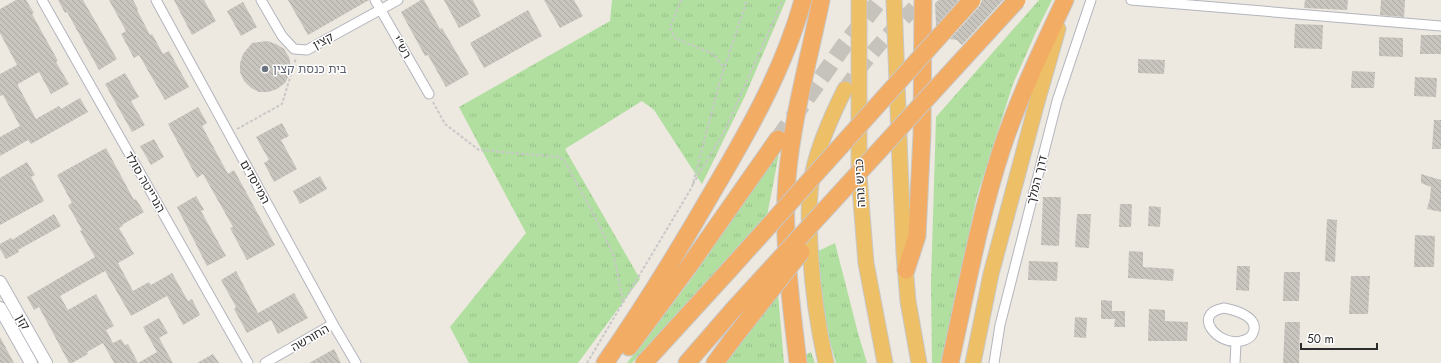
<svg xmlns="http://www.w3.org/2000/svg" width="1441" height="363" viewBox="0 0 1441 363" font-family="Jost,'Noto Sans Hebrew',sans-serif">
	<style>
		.grass { fill: url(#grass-tufts) }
		.building { fill: url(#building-back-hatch) }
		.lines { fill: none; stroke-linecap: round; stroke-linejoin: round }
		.trunk-tunnel { stroke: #c6c2bc; stroke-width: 15; stroke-dasharray: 15 8; stroke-linecap: butt }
		.motorway-tunnel { stroke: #c6c2bc; stroke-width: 17; stroke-dasharray: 17 8; stroke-linecap: butt }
		.minor-casing { stroke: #b3b5be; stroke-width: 11 }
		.tertiary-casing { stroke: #b3b5be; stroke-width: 14 }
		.trunk-casing { stroke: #c8c8c8; stroke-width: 17 }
		.motorway-casing { stroke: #c8c8c8; stroke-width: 19 }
		.path { stroke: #c8c8c8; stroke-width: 2; stroke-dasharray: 3 2; stroke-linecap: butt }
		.minor { stroke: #fff; stroke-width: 9 }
		.tertiary { stroke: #fff; stroke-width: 12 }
		.trunk { stroke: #edbf67; stroke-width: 15 }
		.motorway { stroke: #f3ac64; stroke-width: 17 }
		.motorway-bridge-casing { stroke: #c8c8c8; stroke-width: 19; stroke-linecap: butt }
		.motorway-bridge { stroke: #f3ac64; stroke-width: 17 }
		.worship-dot { fill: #6b7280; stroke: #fff; stroke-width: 1.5 }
		.labels { text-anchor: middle; stroke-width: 3; stroke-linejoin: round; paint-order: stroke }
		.street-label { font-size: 12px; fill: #2c2c2c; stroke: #fff }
		.worship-label { font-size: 12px; fill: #5b616d; stroke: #fff; text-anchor: start }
	</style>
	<defs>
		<pattern id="grass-tufts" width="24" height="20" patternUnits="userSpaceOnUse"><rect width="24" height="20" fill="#b1dfa0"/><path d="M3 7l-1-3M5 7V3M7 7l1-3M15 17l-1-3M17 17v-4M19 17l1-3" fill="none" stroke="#98c08a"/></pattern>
		<pattern id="building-back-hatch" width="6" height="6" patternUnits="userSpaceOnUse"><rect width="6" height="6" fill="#c8c5bf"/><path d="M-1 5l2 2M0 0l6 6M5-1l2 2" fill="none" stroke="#aca9a4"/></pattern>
	</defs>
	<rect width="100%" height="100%" fill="#ede8e0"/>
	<!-- grass -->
	<path class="grass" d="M612,0H786L745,96L702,184L654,110L642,101L565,149L640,279L578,363H469L450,327L526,233L459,107L610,21Z
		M1039,0H1052L1036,32L1013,84L977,196L942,363H932L931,283L936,117Z
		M781,143L767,216L697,295L632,363H627L690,281L753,189Z
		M835,243L858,333L867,363H836L824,320L816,252Z
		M778,293L784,363H723Z
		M811,352L815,363H801L800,358Z"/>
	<!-- building -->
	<path class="building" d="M16,0H26L34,13L32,14L58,61L56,62L69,84L51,94L39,72L18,84V86L36,119L59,106L61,109L80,98L88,112L31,144L28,140L0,156V137L20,126L3,95L0,96V74L17,65L0,33V9Z
		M58,0H83L117,59L99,70L67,12L65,13Z
		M109,0H133L138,9L137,10L150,35L152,34L163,54L169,51L189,87L165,100L139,55L134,58L121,34L126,31Z
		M174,0H204L216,21L192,35Z
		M288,0H369L308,35Z
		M421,0H424L440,29L442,28L469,74L446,87L428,55L425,56L401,12Z
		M444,0H473L481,16L459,28Z
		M544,0H574L583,16L560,28Z
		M939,0H959L936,26L935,3Z
		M982,0H1003L962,45L957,40L950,39L979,7Z
		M1305,0H1348L1347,10L1304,8Z
		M1381,0H1405L1404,17L1380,15Z
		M243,2L257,27L241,36L227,11Z
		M528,10L542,36L484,68L470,43Z
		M1295,24L1323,25L1322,49L1294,48Z
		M1421,35H1441V54H1420Z
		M1379,37L1403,38V57L1379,56Z
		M267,41L276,44L284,49L289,57L291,66L289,75L285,83L277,89L268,92H259L251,88L244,81L240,72V63L243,54L252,43Z
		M1138,59L1165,60L1164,74L1138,73Z
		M1352,71L1375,72L1374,88H1351Z
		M125,73L139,97L131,101L145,125L132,132L105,84Z
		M1415,77L1437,78L1436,97L1414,96Z
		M198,107L207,123L202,126L228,174L234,170L275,245L247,260L230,228L233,227L203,174L197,178L168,124Z
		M1434,120H1441V149H1432Z
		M282,123L289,136L281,140L297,169L274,182L264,163L269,160L256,137Z
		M154,139L164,157L151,165L140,146Z
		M106,148L134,200L136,199L144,212L122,225L123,226L119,228L134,254L118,263L133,291L149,282L151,285L172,273L188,301L192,299L200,315L183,325L167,296L131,316L105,271L60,296L68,310L96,294L114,326L106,330L113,343L121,339L125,345L128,344L138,363H114L103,343L87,352L88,354L72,363H69L39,307L34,310L27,297L95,257L80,231L82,230L68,205L72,203L57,175Z
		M27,162L35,175L31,177L44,201L0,225V178Z
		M1421,174L1441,180V212L1427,209L1430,198L1431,187L1421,183Z
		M320,176L327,189L300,204L293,191Z
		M196,196L204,210L201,211L226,256L207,266L177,207Z
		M1043,197H1061L1059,246L1041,245Z
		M1120,204H1132L1131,227H1119Z
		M1149,206L1161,207L1160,227L1148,226Z
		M54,214L61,226L18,250L19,252L6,259L0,249V244L11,238L12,240Z
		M1077,214H1091L1089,248L1075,247Z
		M1327,219L1337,220L1335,262L1325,261Z
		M1415,235L1435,236L1434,267H1414Z
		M1129,251L1143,252V267L1174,269L1173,281L1128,278Z
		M1029,261L1058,262L1057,281L1028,280Z
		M1237,266H1250L1249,291L1236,290Z
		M236,271L258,313L294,293L308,318L278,334L271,320L247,333L234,309L236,307L221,280Z
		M1284,272H1300L1299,301H1283Z
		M1351,276H1370L1368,314H1349Z
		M1101,300L1112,301V311H1125V327H1114L1115,319H1101Z
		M1149,309L1165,310V321L1188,322L1187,341H1148Z
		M1075,317L1087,318L1086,338L1074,337Z
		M159,318L168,333L159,338L173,363H138L157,352L143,327Z
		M1285,322H1300L1299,363H1283Z
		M0,337L14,363H0Z
		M334,349L341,363H309Z
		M213,354L219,363H197Z"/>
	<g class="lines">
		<!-- trunk-tunnel -->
		<path class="trunk-tunnel" d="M845,89C867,56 894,28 922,0"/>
		<!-- motorway-tunnel -->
		<path class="motorway-tunnel" d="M778,139L843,47L880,0"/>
		<defs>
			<path id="minor" d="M42,0L248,363
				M156,0L333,324L356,363
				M261,0L282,36L294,49L307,50L398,0
				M375,0L429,94
				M1131,0L1441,26
				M1224,308C1235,310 1260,317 1253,333C1251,338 1246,340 1241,341C1219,347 1190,314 1224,308Z
				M265,363L333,324
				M994,363L1000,325L1057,101L1091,0
				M1235,363L1236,343"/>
			<path id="tertiary" d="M0,282L46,363
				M0,308L31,363"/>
			<path id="trunk" d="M859,0V176L866,263L885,363
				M894,0L900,164L904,253L908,301L919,363
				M826,363C817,323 812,286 810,245C809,221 808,196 813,172C819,143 832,115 845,89
				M973,363L991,274L1037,102L1058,29"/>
			<path id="motorway" d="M906,270L917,236L922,134L923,0
				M629,347L689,266L778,139
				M605,363C644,307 679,250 713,191C749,130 784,69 803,0
				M644,363L730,269
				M687,363L733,310
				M715,363L732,340
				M798,363C791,302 782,240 787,179C792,119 809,59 821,0
				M950,363C966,291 979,218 1002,148C1019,97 1042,49 1065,0"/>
		</defs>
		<!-- minor casing -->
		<use href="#minor" class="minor-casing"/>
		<!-- tertiary casing -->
		<use href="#tertiary" class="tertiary-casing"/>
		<!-- trunk casing -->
		<use href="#trunk" class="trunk-casing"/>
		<!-- motorway casing -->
		<use href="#motorway" class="motorway-casing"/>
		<!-- path -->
		<path class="path" d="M681,0L670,28L675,38L713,54L724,68
			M433,102L445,124L479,150L560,157L565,162L594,215L614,256L623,301
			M237,129L282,104L296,58
			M693,184L724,132L783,0
			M587,363L692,187L720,81L747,0"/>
		<!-- minor -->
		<use href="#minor" class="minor"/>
		<!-- tertiary -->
		<use href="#tertiary" class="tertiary"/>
		<!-- trunk -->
		<use href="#trunk" class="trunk"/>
		<!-- motorway -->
		<use href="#motorway" class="motorway"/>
		<defs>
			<path id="motorway-bridge" d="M730,269L972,0
				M733,310L1017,0
				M732,340L801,252"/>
		</defs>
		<!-- motorway-bridge casing -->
		<use href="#motorway-bridge" class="motorway-bridge-casing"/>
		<!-- motorway-bridge -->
		<use href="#motorway-bridge" class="motorway-bridge"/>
	</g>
	<!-- markers -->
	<circle class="worship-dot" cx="265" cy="69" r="4"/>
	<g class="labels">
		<!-- street labels -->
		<g class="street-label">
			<text transform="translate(323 41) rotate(-28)" y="4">קצין</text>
			<text transform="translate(402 47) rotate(60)" y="4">רש"י</text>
			<text transform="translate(1037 180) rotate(-76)" y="4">דרך המלך</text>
			<text transform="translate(145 182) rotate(60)" y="4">הנרייטה סולד</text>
			<text transform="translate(255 182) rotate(61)" y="4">המייסדים</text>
			<text transform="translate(860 183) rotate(-93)" y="4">כביש גהה</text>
			<text transform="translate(23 322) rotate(61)" y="4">קזן</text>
			<text transform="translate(310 338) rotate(-30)" y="4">החורשה</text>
		</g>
		<!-- worship labels -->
		<g class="worship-label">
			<text x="273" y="73">בית כנסת קצין</text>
		</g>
	</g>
	<!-- scale -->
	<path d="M1301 343v6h76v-6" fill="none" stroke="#2c2c2c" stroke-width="2"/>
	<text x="1307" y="343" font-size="12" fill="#2c2c2c" stroke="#ffffff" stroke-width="3" paint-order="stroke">50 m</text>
</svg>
